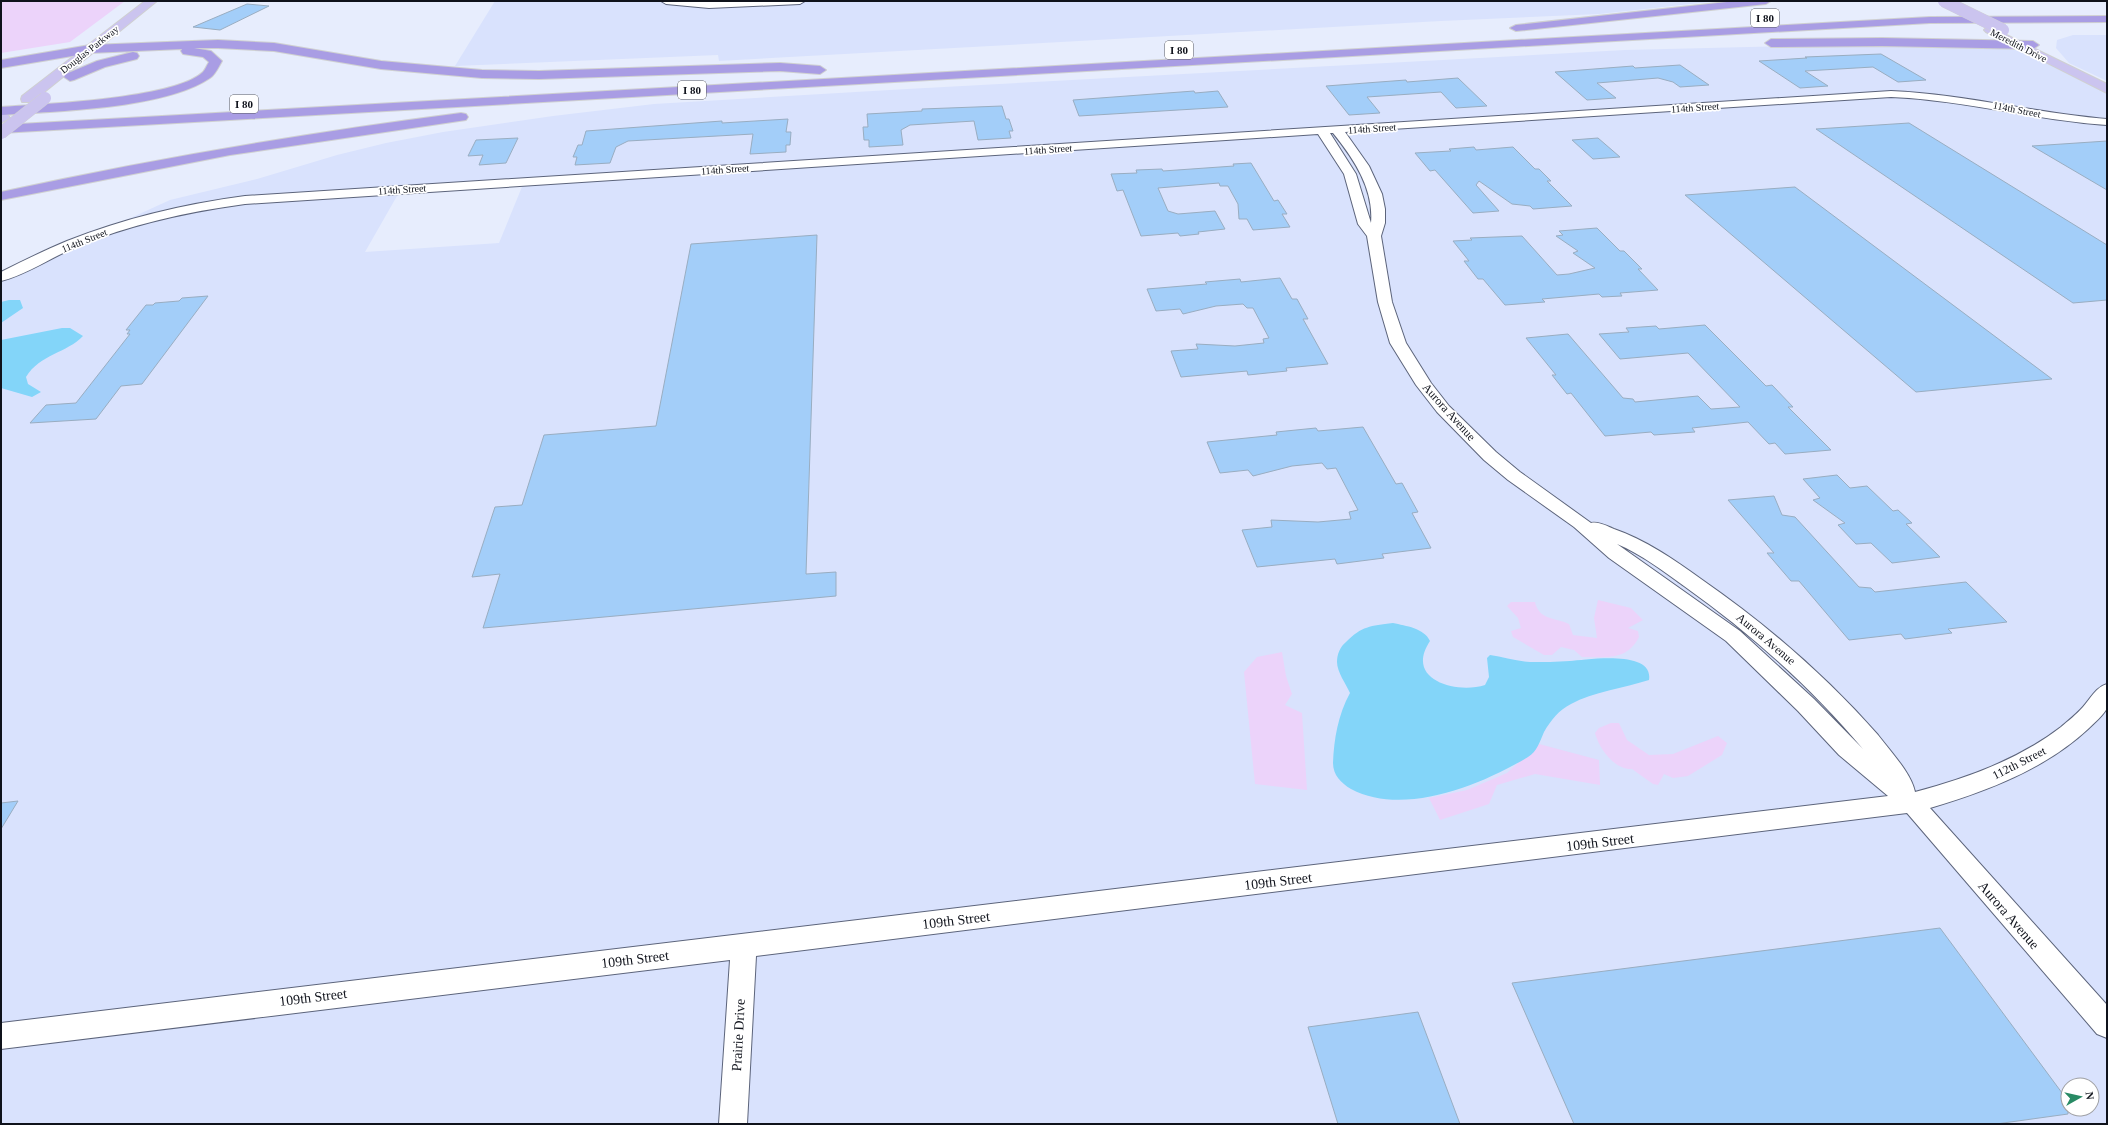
<svg xmlns="http://www.w3.org/2000/svg" width="2108" height="1125" viewBox="0 0 2108 1125" font-family="'Times New Roman',serif">
	<style>
		.built { fill: #d9e2fd; fill-rule: evenodd }
		.green { fill: #ecd3fa }
		.water { fill: #83d5f9 }
		.building { fill: #a3cef9; stroke: #99adc1 }
		.lines { fill: none; stroke-linecap: round; stroke-linejoin: round }
		.minor-casing { stroke: #5c647b; stroke-width: 2 }
		.major-casing { stroke: #cfd0d1; stroke-width: 2 }
		.highway-casing { stroke: #cfd0d1; stroke-width: 2 }
		.minor { fill: #fff; fill-rule: evenodd }
		.major { fill: #cbc4ef; fill-rule: evenodd }
		.highway { fill: #a99de4; fill-rule: evenodd }
		.major-bridge-casing { stroke: #cfd0d1; stroke-width: 13; stroke-linecap: butt }
		.major-bridge { stroke: #cbc4ef; stroke-width: 12 }
		.labels { text-anchor: middle; stroke-width: 3.5; stroke-linejoin: round; paint-order: stroke }
		.far-street-label { font-size: 10px; fill: #0f121b; stroke: #fff }
		.shield { fill: #fff; stroke: #57595f; stroke-width: 1 }
		.shield-label { font-size: 11px; font-weight: bold; fill: #0f121b }
		.street-label { font-size: 12px; fill: #0f121b; stroke: #fff }
		.near-street-label { font-size: 14px; fill: #0f121b; stroke: #fff }
	</style>
	<rect width="100%" height="100%" fill="#e7edfd"/>
	<!-- built -->
	<path class="built" d="M495,1H1719L1599,14L1441,21L719,61L718,55L455,66Z
		M2073,35H2107V81L2069,63L2056,48L2057,40Z
		M1829,45L2028,49L2107,89V1124H1V277L170,200L257,179L337,155L386,143L443,132L553,116L654,104L907,89L1625,50ZM524,182L499,243L365,252L401,189ZM2068,1085H2092V1109H2068Z"/>
	<!-- green -->
	<path class="green" d="M1,1H125L70,42L1,53Z
		M1598,600L1631,608L1643,620L1628,628L1638,631L1639,637C1627,661 1606,657 1582,657L1574,650L1561,647L1552,655H1544L1513,637L1511,631L1521,628L1518,618L1507,606L1511,602H1535C1539,620 1554,617 1569,624L1573,635L1597,638L1594,618Z
		M1282,652L1286,676L1292,694L1285,705L1302,713L1307,790L1255,784L1244,672L1257,657Z
		M1611,723H1619L1627,740L1649,755L1673,754L1718,736L1727,743L1722,755L1688,776L1673,778L1664,774L1658,785L1653,784L1632,769C1614,770 1599,748 1595,733L1599,728Z
		M1539,744L1599,760L1600,785L1535,774L1497,785L1489,804L1440,820L1429,798L1467,790L1507,773Z"/>
	<!-- water -->
	<path class="water" d="M9,300H20L23,308L1,323V302Z
		M62,328H70L83,336C67,353 40,354 26,377L28,384L41,392L32,397L1,388V340Z
		M1393,623C1406,626 1424,628 1430,641C1404,680 1456,694 1485,685L1489,677L1487,658L1490,655C1503,657 1516,661 1530,662C1543,662 1557,662 1570,661C1586,660 1654,649 1649,680C1624,688 1593,692 1571,704C1559,710 1551,720 1544,732C1540,741 1537,752 1528,757C1481,785 1404,817 1351,789C1341,783 1333,775 1333,763C1334,739 1338,715 1350,693C1346,684 1337,672 1337,662C1337,654 1340,647 1346,642C1362,626 1370,626 1393,623Z"/>
	<!-- building -->
	<path class="building" d="M247,4L269,6L220,30L193,27Z
		M1881,54L1926,80L1898,82L1873,67L1805,71L1828,86L1800,88L1759,61L1807,58L1805,57Z
		M1680,65L1709,85L1680,87L1673,82L1658,78L1597,83L1616,98L1587,100L1555,72L1633,66L1635,68Z
		M1458,78L1487,106L1456,108L1441,92L1367,97L1380,113L1349,115L1326,86L1406,80L1407,82Z
		M1194,91L1195,93L1218,91L1228,107L1079,116L1073,100Z
		M1002,106L1006,119H1009L1013,131H1009L1011,138L978,140L974,121L910,125L901,130L903,145L869,147V140H864L863,127H868L867,114L922,111V109Z
		M788,119L786,132H791L790,145H786V152L750,154L753,134L628,141L616,147L610,163L575,165L577,157H573L578,145H582L586,131L722,121V123Z
		M1909,123L2107,245V300L2073,303L1816,129Z
		M518,138L506,163L479,165L483,155L468,156L476,140Z
		M1598,138L1620,157L1593,159L1572,140Z
		M2107,141V190L2032,146Z
		M1474,147L1476,150L1513,147L1535,169H1539L1551,181H1547L1572,206L1533,209L1530,206L1512,204L1479,181L1476,185L1499,211L1473,213L1435,170L1430,171L1415,153L1451,151L1449,149Z
		M1251,163L1274,201L1278,200L1287,214H1282L1290,227L1253,230L1247,219H1239L1238,204L1228,186H1220L1219,183L1158,188L1168,211L1178,214L1215,211L1225,229L1198,232L1199,234L1180,236L1178,233L1141,236L1123,190L1117,191L1111,174L1137,173L1136,170L1162,169L1163,171L1234,166L1233,164Z
		M1795,187L2052,379L1916,392L1685,195Z
		M1597,228L1620,251H1624L1642,269H1638L1658,290L1620,293L1622,296L1602,297L1599,294L1542,299L1545,302L1505,305L1483,279H1478L1464,261H1469L1453,241L1472,240L1470,238L1522,236L1557,275L1569,274L1595,268L1573,253L1578,251L1556,236L1563,235L1559,231Z
		M817,235L806,574L836,572V596L483,628L500,574L472,577L495,507L522,505L544,435L656,426L691,244Z
		M1280,278L1292,299H1297L1308,319H1303L1328,364L1286,368L1287,371L1248,375L1247,371L1181,377L1171,351L1198,349L1196,344L1235,346L1264,343L1263,339L1269,338L1253,308H1247L1243,304L1216,306L1183,314L1180,309L1156,311L1147,289L1207,284L1205,282L1240,279L1241,282Z
		M208,296L142,384L121,386L96,419L30,423L46,405L76,403L130,334H127L130,330H126L146,305H153L155,303L179,301L182,298Z
		M1705,325L1766,386L1772,385L1793,407H1788L1831,450L1785,454L1775,443L1769,444L1748,422L1692,428L1695,432L1654,435L1651,432L1605,436L1571,393L1567,394L1552,375H1556L1526,338L1568,334L1623,398L1633,399L1635,402L1698,396L1711,409L1740,407L1688,353L1620,359L1599,334L1629,332L1626,328L1656,326L1659,329Z
		M1363,427L1396,484L1402,483L1418,512L1412,513L1431,548L1382,554L1384,558L1337,564L1335,559L1257,567L1242,530L1272,527L1271,520L1318,522L1351,519L1349,512L1358,510L1336,468L1327,469L1322,463L1292,466L1253,476L1248,470L1220,473L1207,442L1277,435L1276,432L1316,428L1318,431Z
		M1837,475L1850,488L1867,486L1893,511L1898,510L1912,523L1906,524L1940,557L1892,563L1871,543L1856,544L1838,525L1845,523L1813,500L1820,498L1803,479Z
		M1774,496L1782,515L1795,517L1859,587L1871,588L1875,592L1966,582L2007,622L1948,629L1952,633L1905,639L1901,634L1849,640L1799,581H1791L1767,553H1774L1728,500Z
		M18,801L1,829V803Z
		M1940,928L2068,1101V1114L1996,1124H1574L1512,983Z
		M1418,1012L1460,1124H1338L1308,1027Z"/>
	<g class="lines">
		<defs>
			<path id="minor" d="M661,1H805L800,4L709,8L666,4Z
				M1891,91C1964,94 2034,113 2107,119V125C2034,120 1964,100 1891,97L1345,132L1369,166L1382,194L1385,209V223L1381,236L1392,302L1406,343L1431,383L1449,406L1496,452L1520,472L1591,523C1598,521 1607,526 1614,529C1646,540 1673,559 1701,579C1766,624 1826,676 1878,735C1891,752 1911,773 1915,792C1967,778 2018,760 2061,727C2068,721 2077,714 2083,707C2091,698 2096,687 2107,684C2107,691 2108,702 2107,708C2103,716 2094,723 2088,729C2045,769 1987,791 1930,808L2107,1005V1038L2097,1034L1907,813L756,956L747,1124H719L730,960L1,1049V1023L1888,796L1839,755L1798,711L1726,641L1609,558L1574,527L1508,480L1484,460L1437,412L1416,385L1390,343L1378,302L1367,236L1358,224L1344,174L1318,134L245,204C187,212 130,224 76,247C52,257 26,275 1,281V272C23,261 45,250 67,241C125,218 184,204 245,196ZM1330,133H1333C1354,159 1374,189 1371,223L1356,174ZM1617,544C1641,554 1663,571 1684,586C1750,633 1811,687 1863,749L1814,699L1740,631Z"/>
			<path id="major" d="M145,1H157L32,102H22L21,99L22,96Z
				M1990,27L2107,84V93L1986,32L1984,30L1986,28Z
				M1,115H8L10,118L1,123Z"/>
			<path id="highway" d="M1736,1H1771L1766,4L1516,31L1510,28L1516,25Z
				M2107,16V22L1930,23L1,133V125L1930,17Z
				M1882,38L2033,41L2039,45L2033,49L1882,46L1771,47L1765,43L1771,39Z
				M218,40L274,43L381,61L482,70L539,71L780,63L820,66L826,70L820,74L780,71L539,79L482,78L381,69L274,51L218,48H194L211,51L222,61C219,66 215,75 210,78C165,109 56,111 1,115V107C42,104 175,99 203,72C205,70 207,65 209,62L203,57L183,54L181,51L182,49L90,53L1,68V60L90,45Z
				M133,52L137,53L139,56L137,59L105,67L74,80L70,81L64,77L66,74L97,61Z
				M461,113L466,114L468,117L466,120L230,155L1,200V192C153,159 306,133 461,113Z"/>
		</defs>
		<!-- minor casing -->
		<use href="#minor" class="minor-casing"/>
		<!-- major casing -->
		<use href="#major" class="major-casing"/>
		<!-- highway casing -->
		<use href="#highway" class="highway-casing"/>
		<!-- minor -->
		<use href="#minor" class="minor"/>
		<!-- major -->
		<use href="#major" class="major"/>
		<!-- highway -->
		<use href="#highway" class="highway"/>
		<defs>
			<path id="major-bridge" d="M1944,1L2003,30
				M1,133L45,98"/>
		</defs>
		<!-- major-bridge casing -->
		<use href="#major-bridge" class="major-bridge-casing"/>
		<!-- major-bridge -->
		<use href="#major-bridge" class="major-bridge"/>
	</g>
	<g class="labels">
		<!-- far-street labels -->
		<g class="far-street-label">
			<text transform="translate(2019 45) rotate(27)" y="4">Meredith Drive</text>
			<text transform="translate(89 49) rotate(-38)" y="4">Douglas Parkway</text>
			<text transform="translate(1695 107) rotate(-4)" y="4">114th Street</text>
			<text transform="translate(2017 109) rotate(11)" y="4">114th Street</text>
			<text transform="translate(1372 128) rotate(-4)" y="4">114th Street</text>
			<text transform="translate(1048 149) rotate(-4)" y="4">114th Street</text>
			<text transform="translate(725 169) rotate(-4)" y="4">114th Street</text>
			<text transform="translate(402 189) rotate(-4)" y="4">114th Street</text>
			<text transform="translate(84 240) rotate(-22)" y="4">114th Street</text>
		</g>
		<!-- shield labels -->
		<g class="shield">
			<rect x="1751" y="9" width="28" height="18" rx="3"/>
			<rect x="1165" y="41" width="28" height="18" rx="3"/>
			<rect x="678" y="81" width="28" height="18" rx="3"/>
			<rect x="230" y="95" width="28" height="18" rx="3"/>
		</g>
		<g class="shield-label">
			<text x="1765" y="22">I 80</text>
			<text x="1179" y="54">I 80</text>
			<text x="692" y="94">I 80</text>
			<text x="244" y="108">I 80</text>
		</g>
		<!-- street labels -->
		<g class="street-label">
			<text transform="translate(1449 412) rotate(48)" y="4">Aurora Avenue</text>
			<text transform="translate(1766 639) rotate(40)" y="4">Aurora Avenue</text>
			<text transform="translate(2019 763) rotate(-27)" y="4">112th Street</text>
		</g>
		<!-- near-street labels -->
		<g class="near-street-label">
			<text transform="translate(1600 842) rotate(-7)" y="5">109th Street</text>
			<text transform="translate(1278 881) rotate(-7)" y="5">109th Street</text>
			<text transform="translate(2009 915) rotate(49)" y="5">Aurora Avenue</text>
			<text transform="translate(956 920) rotate(-7)" y="5">109th Street</text>
			<text transform="translate(635 959) rotate(-7)" y="5">109th Street</text>
			<text transform="translate(313 997) rotate(-7)" y="5">109th Street</text>
			<text transform="translate(738 1035) rotate(-87)" y="5">Prairie Drive</text>
		</g>
	</g>
	<!-- border -->
	<rect width="2108" height="1125" fill="none" stroke="#0f121b" stroke-width="4"/>
	<!-- north arrow -->
	<g transform="translate(2080 1097) rotate(82)"><circle r="19" fill="#ffffff" stroke="#9fa0a4"/>
	<path d="M0-3L7 15L0 10L-7 15Z" fill="#288a64"/>
	<text y="-6" font-size="11" font-weight="bold" text-anchor="middle" fill="#0f121b">N</text>
	</g>
</svg>
